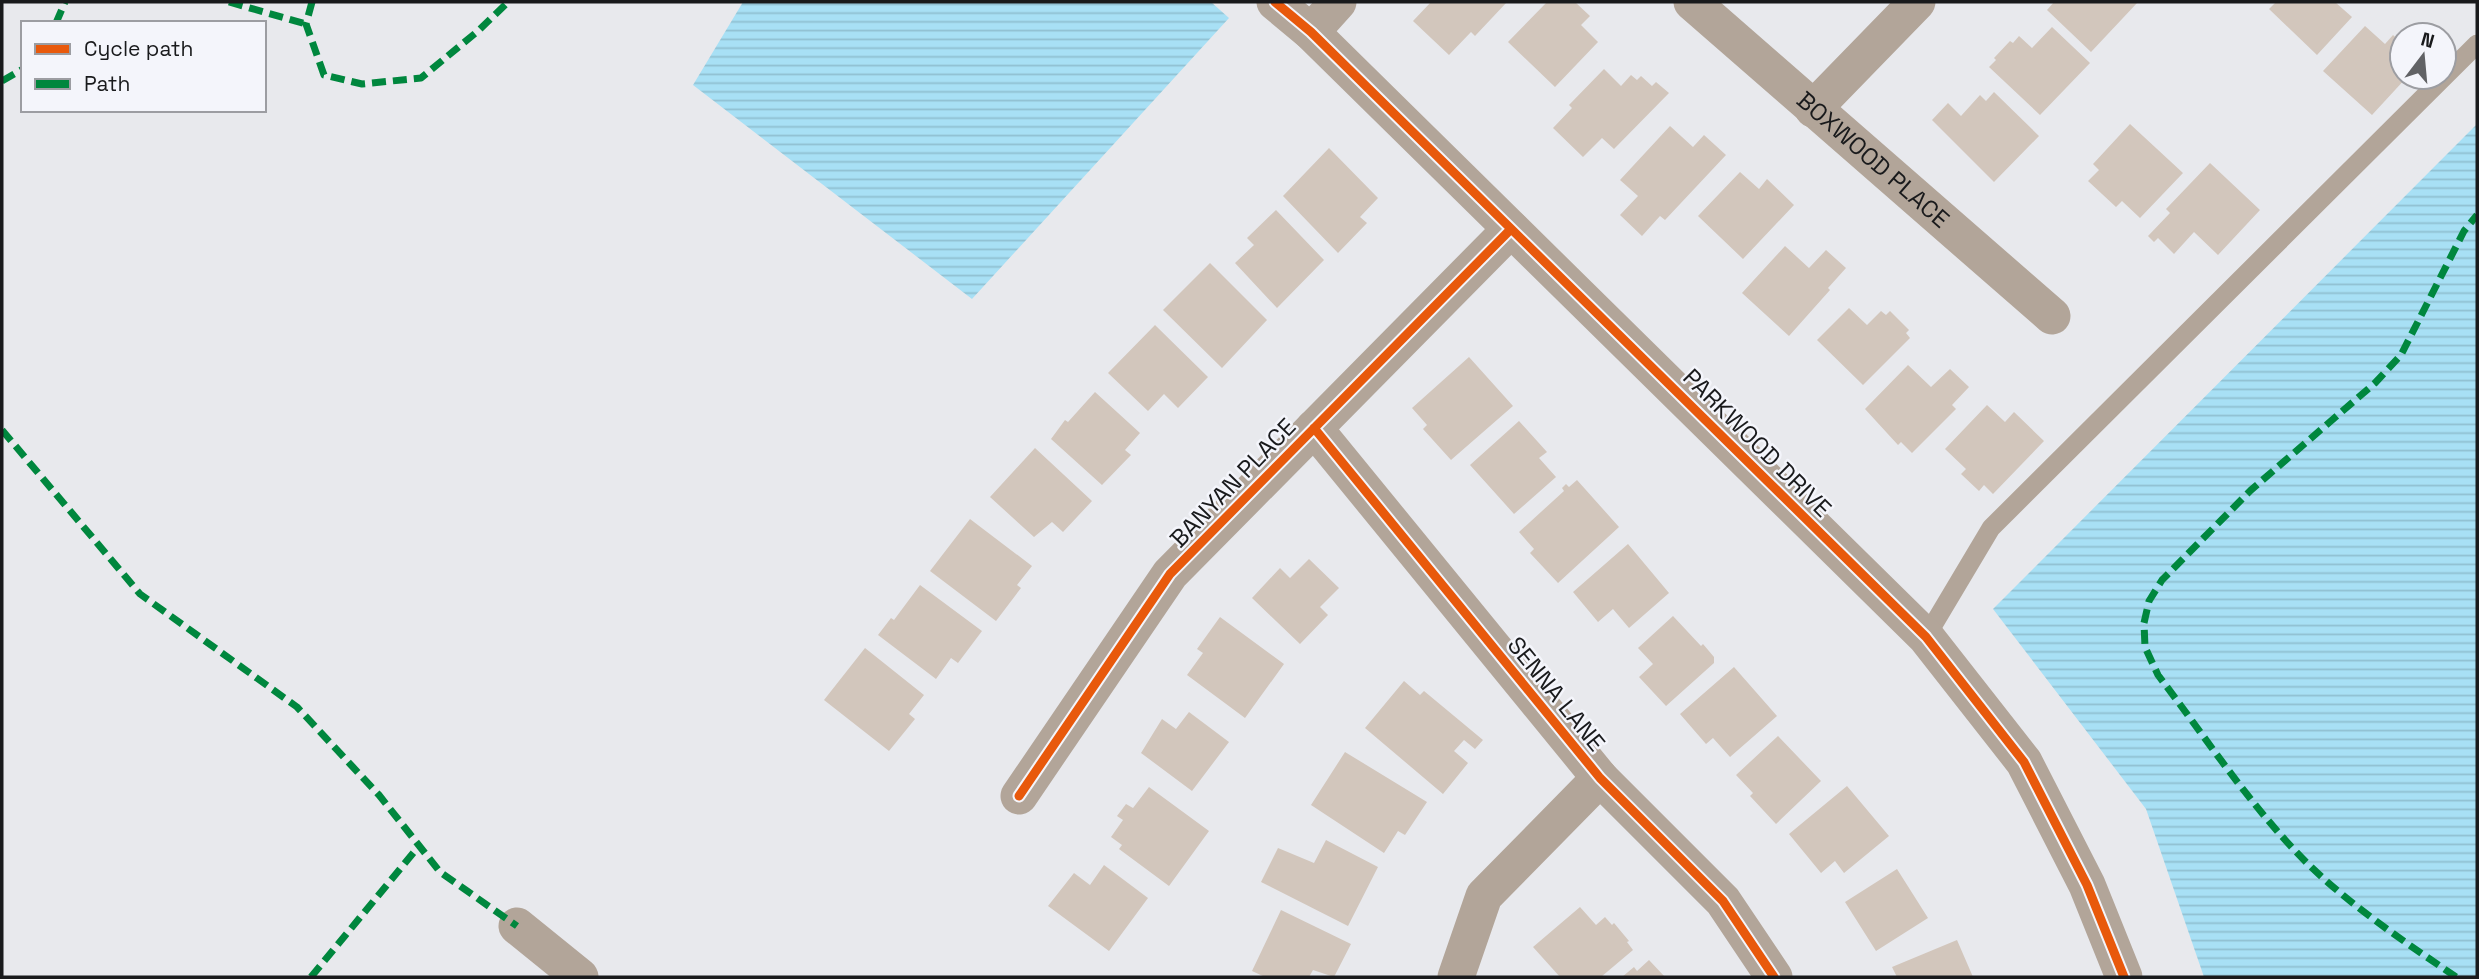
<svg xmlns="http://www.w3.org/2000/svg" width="2479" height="979" viewBox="0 0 2479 979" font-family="'Space Grotesk',sans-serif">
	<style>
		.water { fill: url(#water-rules) }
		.building { fill: #d2c6bc }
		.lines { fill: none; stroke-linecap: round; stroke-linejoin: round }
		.lane { stroke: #b2a599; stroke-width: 19 }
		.street { stroke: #b2a599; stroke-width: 37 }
		.quiet { stroke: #00873e; stroke-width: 7; stroke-dasharray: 14 7; stroke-linecap: butt }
		.cycleway-casing { stroke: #f4f5fb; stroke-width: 13 }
		.cycleway { stroke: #e8590c; stroke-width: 9 }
		.labels { text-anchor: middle; stroke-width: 5; stroke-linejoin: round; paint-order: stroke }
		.street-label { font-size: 24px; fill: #191a1c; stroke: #f4f5fb }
	</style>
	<defs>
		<pattern id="water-rules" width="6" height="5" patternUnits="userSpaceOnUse" patternTransform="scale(1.75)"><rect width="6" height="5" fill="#a8e0f5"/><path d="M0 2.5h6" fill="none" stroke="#90c0d1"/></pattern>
	</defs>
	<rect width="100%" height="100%" fill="#e8e9ed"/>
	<!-- water -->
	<path class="water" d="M743,2H1211L1229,18L972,299L693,85Z
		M2477,124V977H2204L2146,809L1993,609Z"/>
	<!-- building -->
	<path class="building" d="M1431,2H1507L1475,36L1471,32L1449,55L1413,21Z
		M1547,2H1575L1590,16L1581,25L1598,42L1555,87L1508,42Z
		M2054,2H2138L2091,52L2047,10Z
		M2276,2H2335L2352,17L2317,55L2269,9Z
		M2365,26L2385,44L2393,35L2402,43V77H2407L2372,115L2323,71Z
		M2052,27L2090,63L2040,115L1989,67L1996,60L1994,58L2010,41L2013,43L2019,36L2032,48Z
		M1604,69L1621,86L1631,75L1637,80L1641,76L1652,86L1656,82L1669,93L1614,149L1602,138L1583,157L1553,128L1572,108L1569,105Z
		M1994,92L2039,136L1994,182L1932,120L1948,103L1961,116L1980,95L1986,101Z
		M2130,124L2183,173L2140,218L2122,201L2116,207L2088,181L2099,170L2093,164Z
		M1670,126L1693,147L1704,135L1726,155L1665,220L1660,216L1642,236L1620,215L1638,196L1620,180Z
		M1329,148L1378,198L1360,217L1367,223L1338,253L1283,196Z
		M2210,163L2260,210L2218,255L2194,232L2174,254L2158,238L2154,242L2148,236L2170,213L2166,209Z
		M1740,172L1759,189L1767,179L1794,205L1743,259L1698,216Z
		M1276,210L1324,260L1277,308L1235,263L1254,245L1247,238Z
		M1785,246L1809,268L1826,250L1846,268L1828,288L1830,290L1789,336L1742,293Z
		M1210,263L1267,320L1222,368L1163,310Z
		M1849,308L1867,325L1881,311L1886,315L1890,311L1909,330L1906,333L1910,338L1863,385L1817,340Z
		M1155,325L1208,377L1178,408L1164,394L1148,411L1108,373Z
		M1469,357L1513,406L1451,460L1423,429L1427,425L1412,408Z
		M1908,365L1931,387L1950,369L1969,387L1952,405L1956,409L1912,453L1901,442L1898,445L1865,409Z
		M1095,392L1140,433L1125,450L1131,455L1102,485L1051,439L1065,420L1068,422Z
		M1987,405L2005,422L2014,412L2044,441L1993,494L1984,485L1979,491L1961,474L1966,469L1945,449Z
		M1519,421L1547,452L1539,458L1556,477L1514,514L1470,465Z
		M1035,448L1092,501L1063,532L1052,522L1034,537L990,497Z
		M1577,480L1619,527L1558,583L1530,553L1534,549L1519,532L1564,491L1562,488L1566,484L1569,487Z
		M970,519L1032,566L1017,585L1021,588L996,621L930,571Z
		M1628,544L1669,593L1629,628L1613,609L1598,622L1573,592Z
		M1309,559L1339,588L1320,607L1328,615L1300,644L1252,598L1280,568L1290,578Z
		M920,585L982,631L958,663L951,658L936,679L878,635L891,618L894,620Z
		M1673,616L1701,646L1703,644L1714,657V663L1666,706L1639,677L1653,664L1638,648Z
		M1220,617L1284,664L1245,718L1187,675L1203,653L1197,649Z
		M865,648L924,695L909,714L915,719L889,751L824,700Z
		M1734,667L1777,716L1730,757L1713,738L1706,744L1680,714Z
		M1404,681L1420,695L1424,691L1483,740L1475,749L1464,740L1454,751L1468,763L1443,794L1365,728Z
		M1189,712L1229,742L1192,791L1141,753L1162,719L1176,729Z
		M1778,736L1821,781L1776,824L1750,796L1753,793L1736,775Z
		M1345,752L1427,802L1405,835L1398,831L1384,853L1311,805Z
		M1847,786L1889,836L1844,873L1835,861L1821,873L1789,834Z
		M1149,787L1209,831L1169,886L1119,849L1122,845L1111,837L1123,820L1117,816L1126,804L1133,808Z
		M1326,840L1378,867L1348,926L1261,882L1278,848L1314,863Z
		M1104,865L1148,898L1109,951L1048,906L1074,873L1090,885Z
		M1897,869L1928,918L1876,951L1845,902Z
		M1580,907L1596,925L1605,917L1612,925L1614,923L1629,941L1627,942L1633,950L1601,977H1560L1533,947Z
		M1281,910L1351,944L1334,977L1313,970L1309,977H1265L1252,971Z
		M1957,940L1973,977H1897L1892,967Z
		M1649,960L1665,977H1622L1634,967L1637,971Z"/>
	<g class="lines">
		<!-- lane -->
		<path class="lane" d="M1926,637L1991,528L2477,44"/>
		<!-- street -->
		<g class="street">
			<path d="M1275,2L1311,32L1926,637L2024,762L2087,885L2124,977"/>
			<path id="s1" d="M1692,2L2052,316"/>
			<path d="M1311,32L1338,2"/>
			<path d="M1813,109L1917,2"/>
			<path d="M1314,428L1600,778L1723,901L1774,977"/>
			<path d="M1019,796L1170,574L1511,229"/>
			<path d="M517,926L580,977"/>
			<path d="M1456,977L1484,896L1600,778"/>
		</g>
		<!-- quiet -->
		<path class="quiet" d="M229,2L306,24
			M312,2L306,24L324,75L362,84L421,78L478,31L508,2
			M56,23L65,2
			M2,81L23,69
			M2,430L140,594L297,707L379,795L440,872L517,926
			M311,977L419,846
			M2456,977C2405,942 2352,907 2307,863C2251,807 2206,738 2158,675L2145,647L2144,623L2149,601L2162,580L2251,490L2375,383L2401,355L2464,231L2477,215"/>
		<defs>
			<path id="cycleway" d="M1275,2L1311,32L1926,637L2024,762L2087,885L2124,977
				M1314,428L1600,778L1723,901L1774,977
				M1019,796L1170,574L1511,229"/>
		</defs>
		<!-- cycleway casing -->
		<use href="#cycleway" class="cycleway-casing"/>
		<!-- cycleway -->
		<use href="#cycleway" class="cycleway"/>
	</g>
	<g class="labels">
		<!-- street labels -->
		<g class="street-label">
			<text dy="8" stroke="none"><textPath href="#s1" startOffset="240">BOXWOOD PLACE</textPath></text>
			<text transform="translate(1757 443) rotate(45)" y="8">PARKWOOD DRIVE</text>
			<text transform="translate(1233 483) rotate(-46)" y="8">BANYAN PLACE</text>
			<text transform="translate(1556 694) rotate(51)" y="8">SENNA LANE</text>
		</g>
	</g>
	<!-- border -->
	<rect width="2479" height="979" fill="none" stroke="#191a1c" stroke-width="7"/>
	<!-- legend -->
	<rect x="21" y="21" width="245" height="91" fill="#f4f5fb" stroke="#9c9da2" stroke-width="2"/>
	<rect x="35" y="44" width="35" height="10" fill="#e8590c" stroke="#9c9da2" stroke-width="2"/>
	<text x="84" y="56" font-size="21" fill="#191a1c">Cycle path</text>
	<rect x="35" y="79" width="35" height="10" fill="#00873e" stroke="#9c9da2" stroke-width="2"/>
	<text x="84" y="91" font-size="21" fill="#191a1c">Path</text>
	<!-- north arrow -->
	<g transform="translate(2423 56) rotate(16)"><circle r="33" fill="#f4f5fb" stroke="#9c9da2" stroke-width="2"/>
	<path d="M0-5L12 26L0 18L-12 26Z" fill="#616265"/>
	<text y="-10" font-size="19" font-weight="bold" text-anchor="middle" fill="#191a1c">N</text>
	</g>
</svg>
